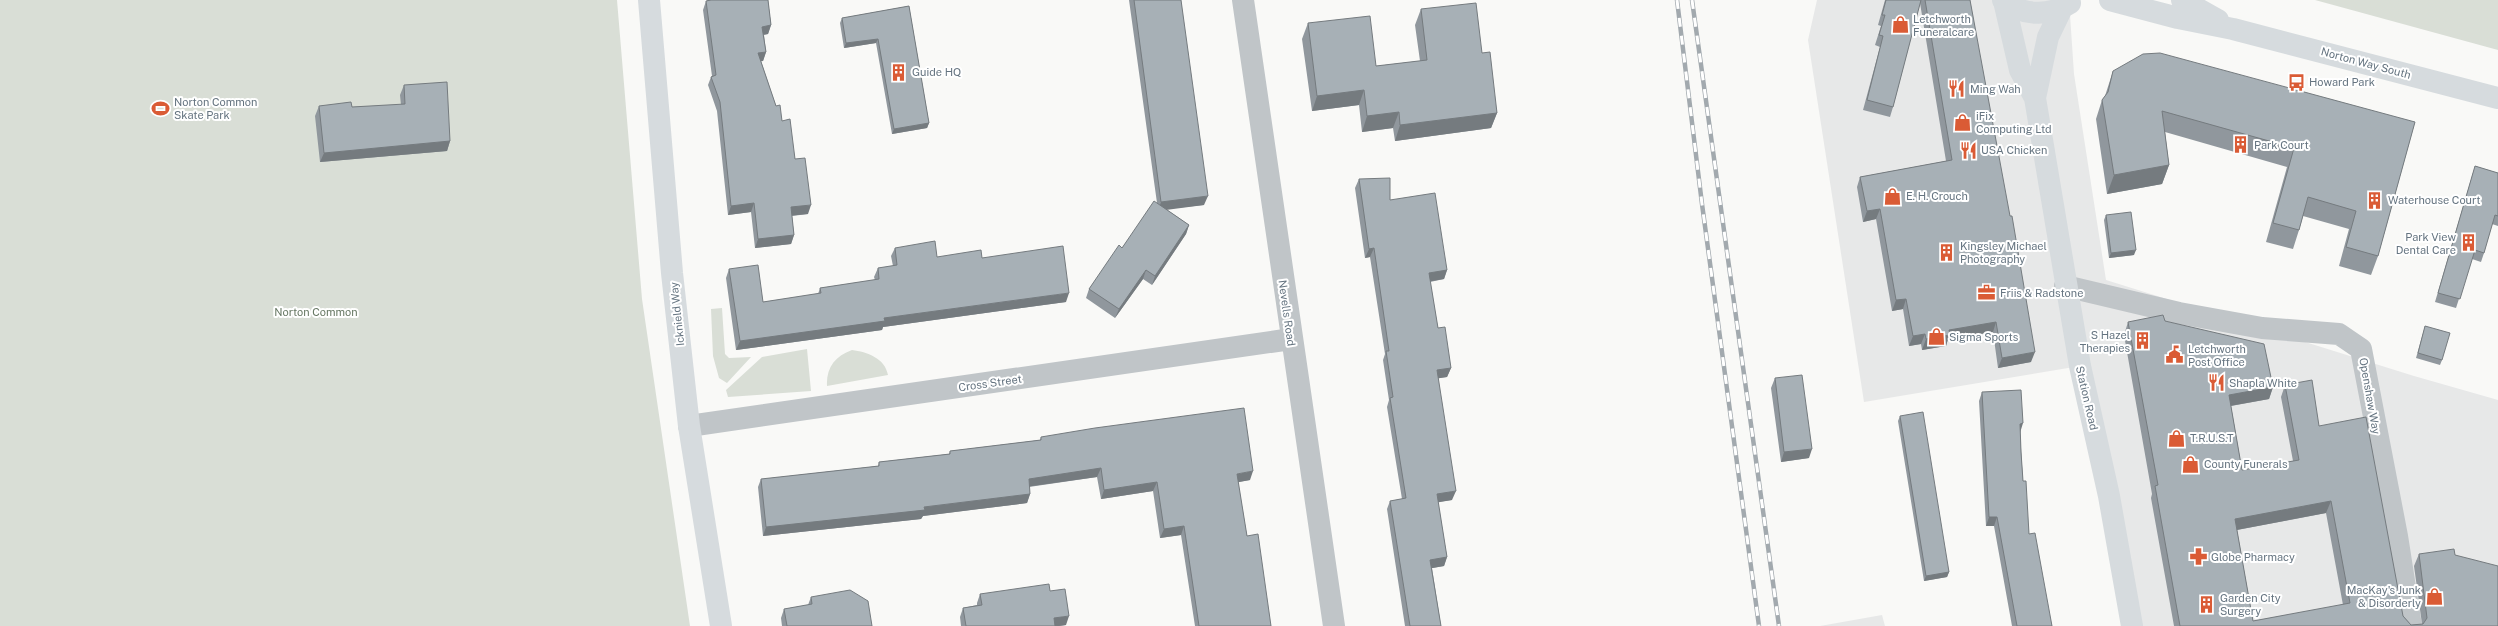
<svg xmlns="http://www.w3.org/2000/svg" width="2498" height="626" viewBox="0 0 2498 626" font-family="'Public Sans',sans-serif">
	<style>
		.built { fill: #e7e8e8 }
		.green { fill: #d9ded6 }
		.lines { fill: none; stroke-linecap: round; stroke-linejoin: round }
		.street { stroke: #c0c5c8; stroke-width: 22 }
		.secondary { stroke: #d6dbde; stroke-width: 22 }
		.rail-casing { stroke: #a2a9ae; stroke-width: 4.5 }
		.rail { stroke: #fff; stroke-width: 3; stroke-dasharray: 9; stroke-linecap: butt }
		.wall { fill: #90979d; fill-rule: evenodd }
		.shaded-wall { fill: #757b7f }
		.building { fill: #a7b0b6; stroke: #757b7f; fill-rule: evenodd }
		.labels { text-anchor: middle; stroke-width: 4; stroke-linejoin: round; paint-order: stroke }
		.poi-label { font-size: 11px; fill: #657480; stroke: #fff; text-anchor: start }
		.street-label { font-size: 11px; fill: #657480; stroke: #fff }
		.park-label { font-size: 11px; fill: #677864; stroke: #fff }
	</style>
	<rect width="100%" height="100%" fill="#f9f9f7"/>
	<!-- built -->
	<path class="built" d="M1817,0H2069L2074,74L2106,280L2414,376L2498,400V626H2130L2080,366L1864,402L1808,40Z
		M1882,615L1885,626H1820Z"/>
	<!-- green -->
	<path class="green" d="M0,0H617L642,299L690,626H0Z
		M2315,0H2498V50Z
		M722,308L725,354L729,358L751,357L727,383L719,378L713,356L711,309Z
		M807,349L811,391L728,397L726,390L762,357Z
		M852,350C867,352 885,358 888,375L827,386C826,368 835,356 852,350Z"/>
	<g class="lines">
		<!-- street -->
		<path class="street" d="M1243,0L1334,626
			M2065,286L2179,313L2262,328L2339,334L2361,349L2397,536L2411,626
			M689,426L1291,339"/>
		<!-- secondary -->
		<path class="secondary" d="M649,0L672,273L689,426L721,626
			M2003,0C2022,16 2049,17 2070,3
			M2110,0L2178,18L2233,29L2498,98
			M2182,0L2218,20
			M2004,1L2020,70L2035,98L2080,366L2109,496L2132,626
			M2035,98L2048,37L2062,8"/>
		<defs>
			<path id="rail" d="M1677,0L1702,204L1759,626
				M1692,0L1779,626"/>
		</defs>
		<!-- rail casing -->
		<use href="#rail" class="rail-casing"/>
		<!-- rail -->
		<use href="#rail" class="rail"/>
	</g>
	<!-- wall -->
	<path class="wall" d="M707,0H768L771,25L768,34L764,35L766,52L763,61H761L776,106L782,121L795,159L808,214L792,216L794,235L791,244L755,248L751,212L728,215L717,111L708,85L711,77L712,76L703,10L706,1H707Z
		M1129,0H1181L1204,205L1166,209L1189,225L1186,234L1152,285L1143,279L1115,318L1086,298L1089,289L1122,248L1157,203Z
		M1885,0H1970L2031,362L1998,368L1993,332L1948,339L1946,346L1922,350L1921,344L1909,346L1903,309L1892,311L1876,219L1863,222L1857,187L1860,177L1946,161L1920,3L1893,107L1890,117L1863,110L1880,47L1875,45L1881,26L1878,25Z
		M909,6L929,123L927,128L892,134L876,43L844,48L840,23L842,18Z
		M1421,9L1482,53L1497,113L1491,128L1395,141L1393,128L1362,132L1359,105L1312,111L1302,39L1308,23L1376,66L1420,61L1415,25Z
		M2113,71L2415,122L2378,256L2371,275L2339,266L2349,229L2303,216L2299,230L2293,249L2266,242L2287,167L2165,132L2169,165L2162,184L2107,194L2096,119L2102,100L2105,96Z
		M404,85L450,141L447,151L320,162L315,116L319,106L352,107L401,105L400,95Z
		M2475,166L2498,173V226L2492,224L2484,253L2481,262L2472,259L2456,308L2435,302L2472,176Z
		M1359,179L1390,200L1447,270L1444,279L1430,282L1438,328L1451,368L1447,377L1438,378L1452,500L1438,502L1447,557L1444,566L1432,568L1441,626H1405L1387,509L1390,501L1402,499L1387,407L1389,400L1383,360L1385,354L1370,257L1365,258L1355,188Z
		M2106,215L2134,255L2109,258L2104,220Z
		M895,248L937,257L982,258L1066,302L883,327L882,330L736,350L726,278L729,269L763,302L818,294L820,288L875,280L874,277L878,268L893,266L891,256Z
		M2165,321L2273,387L2269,399L2231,406L2242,470L2293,461L2281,397L2285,385L2319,426L2403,616L2411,625L2422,624L2414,566L2419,554L2455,555L2498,626H2174L2151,498L2152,494L2124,335L2128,322ZM2326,513L2343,605L2253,621L2237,530Z
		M2425,326L2442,360L2440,365L2416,358Z
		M1775,378L1809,458L1781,462L1771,388Z
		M1982,392L2020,431L2023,481L2029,534L2052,626H2012L1994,526H1986L1979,401Z
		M1900,416L1949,572L1947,577L1924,581L1898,421Z
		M1041,437L1250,480L1238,482L1247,536L1271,626H1195L1181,535L1160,538L1153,491L1101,499L1097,477L1029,487L1030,494L1027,503L923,516L921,519L763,536L758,487L761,479L878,466L879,462L949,454L950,451L1040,440Z
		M1050,591L1066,625L1059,626H961L960,617L963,608L977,605V603L980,594Z
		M811,597L872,626H782L781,618L784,609L808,605Z"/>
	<!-- shaded-wall -->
	<path class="shaded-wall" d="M771,25L768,34L759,35L762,27Z
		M878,39L876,43L844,48L846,43Z
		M766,52L763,61L755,62L758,53Z
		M1364,90L1359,105L1312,111L1317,96Z
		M1399,112L1393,128L1362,132L1367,116Z
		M1497,113L1491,128L1395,141L1400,125Z
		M929,123L927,128L892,134L894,129Z
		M450,141L447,151L320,162L324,153Z
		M2169,165L2162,184L2107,194L2114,175Z
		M1208,196L1204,205L1158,211L1161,202Z
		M754,203L751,212L728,215L731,206Z
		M811,205L808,214L787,216L791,207Z
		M1880,209L1876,219L1863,222L1867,211Z
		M1189,225L1186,234L1152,285L1155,276Z
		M794,235L791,244L755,248L758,239Z
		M1374,248L1370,257L1365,258L1369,249Z
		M2136,250L2134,255L2109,258L2111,253Z
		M1146,270L1143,279L1115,318L1119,309Z
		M1447,270L1444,279L1426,282L1429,273Z
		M1069,293L1066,302L883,327L882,330L736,350L740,341L884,318Z
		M1906,299L1903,309L1892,311L1896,300Z
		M1996,322L1993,332L1948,339L1946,346L1922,350L1926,339L1949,330Z
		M1925,334L1921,344L1909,346L1913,336Z
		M2035,352L2031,362L1998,368L2002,358Z
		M1451,368L1447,377L1434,379L1437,370Z
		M2273,387L2269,399L2224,407L2229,395Z
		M2023,423L2020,433V424Z
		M1812,449L1809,458L1781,462L1784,452Z
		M1101,468L1097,477L1025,487L1029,479Z
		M1253,471L1250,480L1234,483L1237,474Z
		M1157,482L1153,491L1101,499L1104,490Z
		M1456,491L1452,500L1434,503L1437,494Z
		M1030,494L1027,503L923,516L921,519L763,536L766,527Z
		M2331,501L2326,513L2231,531L2235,519Z
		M1989,517H1997L1994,526H1986Z
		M1184,526L1181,535L1160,538L1164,529Z
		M1447,557L1444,566L1427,569L1430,560Z
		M1949,572L1947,577L1924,581L1926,576Z
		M1069,616L1066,625L1059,626H1051L1054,618Z"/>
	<!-- building -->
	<path class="building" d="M711,0H768L771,25L762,27L766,52L758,53L776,106L780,105L782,121L790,119L795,159L805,158L811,205L791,207L794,235L758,239L754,203L731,206L720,102L711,77L716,75L706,1Z
		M1134,0H1181L1208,196L1161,202Z
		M1886,0H1921L1893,107L1867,100L1883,36L1879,35L1885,15H1882Z
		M1925,0H1970L2010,216H2012L2035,352L2002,358L1996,322L1949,330L1950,335L1926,339L1925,334L1913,336L1906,299L1896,300L1880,209L1867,211L1860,177L1952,160Z
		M1476,3L1482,53L1490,52L1497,113L1400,125L1399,112L1367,116L1364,90L1317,96L1308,23L1370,16L1376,66L1427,60L1421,9Z
		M909,6L929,123L894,129L878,39L846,43L842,18Z
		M2160,53L2415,122L2378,256L2346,247L2356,211L2308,197L2299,230L2273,223L2294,148L2162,111L2169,165L2114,175L2102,100L2108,92L2113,71L2143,54Z
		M447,82L450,141L324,153L319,106L351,102L352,107L405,104L404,85Z
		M2475,166L2498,173V216L2495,215L2484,253L2475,250L2460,299L2438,293Z
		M1390,178V200L1435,193L1447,270L1429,273L1438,328L1445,327L1451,368L1437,370L1456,491L1437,494L1447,557L1430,560L1441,626H1410L1390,501L1406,498L1390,398L1393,397L1386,351H1389L1374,248L1369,249L1359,179Z
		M1154,201L1189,225L1155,276L1146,270L1119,309L1089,289L1119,245L1122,248Z
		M2131,212L2136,250L2111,253L2106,215Z
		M935,241L937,257L981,250L982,258L1063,246L1069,293L884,318L885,321L740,341L729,269L758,265L763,302L821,293L820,288L879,279L878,268L897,265L895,248Z
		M2163,315L2165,321L2264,344L2273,387L2229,395L2242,470L2299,460L2285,385L2312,380L2319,426L2366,417L2403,616L2411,625L2423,624L2427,618L2419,554L2454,549L2455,555L2498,566V626H2180L2155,486L2158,485L2128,322ZM2331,501L2350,603L2253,621L2235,519Z
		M2425,326L2450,333L2442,360L2418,353Z
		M1802,375L1812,449L1784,452L1775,378Z
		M2021,390L2023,423L2020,424L2021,452L2023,481H2026L2029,534L2035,533L2052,626H2017L1997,517H1989L1982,392Z
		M1244,408L1253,471L1237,474L1247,536L1258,534L1271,626H1199L1184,526L1164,529L1157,482L1104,490L1101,468L1029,479L1030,494L924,507L925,510L766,527L761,479L879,466V462L950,454V451L1041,440V437L1095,428Z
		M1923,412L1949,572L1926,576L1900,416Z
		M1049,584L1050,591L1065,589L1069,616L1054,618L1055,626H966L963,608L982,605L980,594Z
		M850,590L868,601L872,626H787L784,609L812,604L811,597Z"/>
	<!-- icons -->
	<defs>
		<symbol id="shop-bare" viewBox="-9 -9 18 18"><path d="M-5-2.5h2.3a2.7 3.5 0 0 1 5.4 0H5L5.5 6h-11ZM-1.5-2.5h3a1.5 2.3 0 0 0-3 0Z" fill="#da5b35" stroke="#fff" stroke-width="2.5" paint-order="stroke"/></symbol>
		<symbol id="building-bare" viewBox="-9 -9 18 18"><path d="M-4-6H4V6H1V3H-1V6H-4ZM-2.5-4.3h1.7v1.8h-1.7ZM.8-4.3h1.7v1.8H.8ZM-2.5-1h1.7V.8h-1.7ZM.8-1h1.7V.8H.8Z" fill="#da5b35" stroke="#fff" stroke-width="2.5" paint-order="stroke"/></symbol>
		<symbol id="bus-bare" viewBox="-9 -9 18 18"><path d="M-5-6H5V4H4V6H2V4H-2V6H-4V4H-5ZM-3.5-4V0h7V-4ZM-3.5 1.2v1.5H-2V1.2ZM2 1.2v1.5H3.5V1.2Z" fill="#da5b35" stroke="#fff" stroke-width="2.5" paint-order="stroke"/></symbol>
		<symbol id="restaurant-bare" viewBox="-9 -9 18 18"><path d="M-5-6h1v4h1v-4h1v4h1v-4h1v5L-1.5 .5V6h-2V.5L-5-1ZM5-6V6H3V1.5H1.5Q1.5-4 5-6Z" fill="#da5b35" stroke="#fff" stroke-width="2.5" paint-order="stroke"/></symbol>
		<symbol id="stadium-bare" viewBox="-9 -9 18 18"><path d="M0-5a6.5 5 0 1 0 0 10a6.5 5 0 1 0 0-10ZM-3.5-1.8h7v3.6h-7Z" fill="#da5b35" stroke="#fff" stroke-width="2.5" paint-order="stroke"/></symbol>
		<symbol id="office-bare" viewBox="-9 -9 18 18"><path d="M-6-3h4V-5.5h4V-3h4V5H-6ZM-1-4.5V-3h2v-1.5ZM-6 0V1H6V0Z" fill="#da5b35" stroke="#fff" stroke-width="2.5" paint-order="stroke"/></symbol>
		<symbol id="civic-bare" viewBox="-9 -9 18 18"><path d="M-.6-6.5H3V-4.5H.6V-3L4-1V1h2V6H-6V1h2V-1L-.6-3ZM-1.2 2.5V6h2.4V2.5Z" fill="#da5b35" stroke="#fff" stroke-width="2.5" paint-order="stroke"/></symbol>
		<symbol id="pharmacy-bare" viewBox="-9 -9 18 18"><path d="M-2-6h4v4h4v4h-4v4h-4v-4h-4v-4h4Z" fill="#da5b35" stroke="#fff" stroke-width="2.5" paint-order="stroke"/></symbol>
	</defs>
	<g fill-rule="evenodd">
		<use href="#shop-bare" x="1888" y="12" width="25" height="25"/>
		<use href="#building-bare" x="886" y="60" width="25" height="25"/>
		<use href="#bus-bare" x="2284" y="70" width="25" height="25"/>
		<use href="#restaurant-bare" x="1944" y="76" width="25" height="25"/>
		<use href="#stadium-bare" x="148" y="96" width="25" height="25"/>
		<use href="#shop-bare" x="1950" y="110" width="25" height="25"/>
		<use href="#building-bare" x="2228" y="132" width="25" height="25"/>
		<use href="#restaurant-bare" x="1956" y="138" width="25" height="25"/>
		<use href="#shop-bare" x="1880" y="184" width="25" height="25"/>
		<use href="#building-bare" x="2362" y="188" width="25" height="25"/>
		<use href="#building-bare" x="2456" y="230" width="25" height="25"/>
		<use href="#building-bare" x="1934" y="240" width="25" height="25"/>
		<use href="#office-bare" x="1974" y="280" width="25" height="25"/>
		<use href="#shop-bare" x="1924" y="324" width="25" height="25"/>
		<use href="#building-bare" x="2130" y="328" width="25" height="25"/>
		<use href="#civic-bare" x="2162" y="342" width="25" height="25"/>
		<use href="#restaurant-bare" x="2204" y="370" width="25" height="25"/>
		<use href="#shop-bare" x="2164" y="426" width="25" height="25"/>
		<use href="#shop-bare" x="2178" y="452" width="25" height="25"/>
		<use href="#pharmacy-bare" x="2186" y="544" width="25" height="25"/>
		<use href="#shop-bare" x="2422" y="584" width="25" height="25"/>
		<use href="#building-bare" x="2194" y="592" width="25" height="25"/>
	</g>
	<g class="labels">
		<!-- poi labels -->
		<g class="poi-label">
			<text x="1913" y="23">Letchworth<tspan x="1913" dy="13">Funeralcare</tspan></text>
			<text x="912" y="76">Guide HQ</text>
			<text x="2309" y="86">Howard Park</text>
			<text x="1970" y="93">Ming Wah</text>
			<text x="174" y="106">Norton Common<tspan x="174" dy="13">Skate Park</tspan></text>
			<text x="1976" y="120">iFix<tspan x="1976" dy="13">Computing Ltd</tspan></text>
			<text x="2254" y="149">Park Court</text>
			<text x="1981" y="154">USA Chicken</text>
			<text x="1906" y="200">E. H. Crouch</text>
			<text x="2388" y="204">Waterhouse Court</text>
			<text x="2456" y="241" text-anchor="end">Park View<tspan x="2456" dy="13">Dental Care</tspan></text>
			<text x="1960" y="250">Kingsley Michael<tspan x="1960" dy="13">Photography</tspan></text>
			<text x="2000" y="297">Friis &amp; Radstone</text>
			<text x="2130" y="339" text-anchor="end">S Hazel<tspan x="2130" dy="13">Therapies</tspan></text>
			<text x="1949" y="341">Sigma Sports</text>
			<text x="2188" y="353">Letchworth<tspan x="2188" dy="13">Post Office</tspan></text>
			<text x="2229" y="387">Shapla White</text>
			<text x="2190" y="442">T.R.U.S.T</text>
			<text x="2204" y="468">County Funerals</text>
			<text x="2211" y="561">Globe Pharmacy</text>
			<text x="2421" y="594" text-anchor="end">MacKay's Junk<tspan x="2421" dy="13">&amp; Disorderly</tspan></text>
			<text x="2220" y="602">Garden City<tspan x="2220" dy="13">Surgery</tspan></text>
		</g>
		<!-- street labels -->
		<g class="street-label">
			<text transform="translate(2366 63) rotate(15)" y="4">Norton Way South</text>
			<text transform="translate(1287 313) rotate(82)" y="4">Nevells Road</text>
			<text transform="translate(677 314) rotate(-96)" y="4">Icknield Way</text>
			<text transform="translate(990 383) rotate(-8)" y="4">Cross Street</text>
			<text transform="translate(2370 396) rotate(80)" y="4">Openshaw Way</text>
			<text transform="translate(2087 398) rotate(77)" y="4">Station Road</text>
		</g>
		<!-- park labels -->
		<g class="park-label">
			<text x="316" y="316">Norton Common</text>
		</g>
	</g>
</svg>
